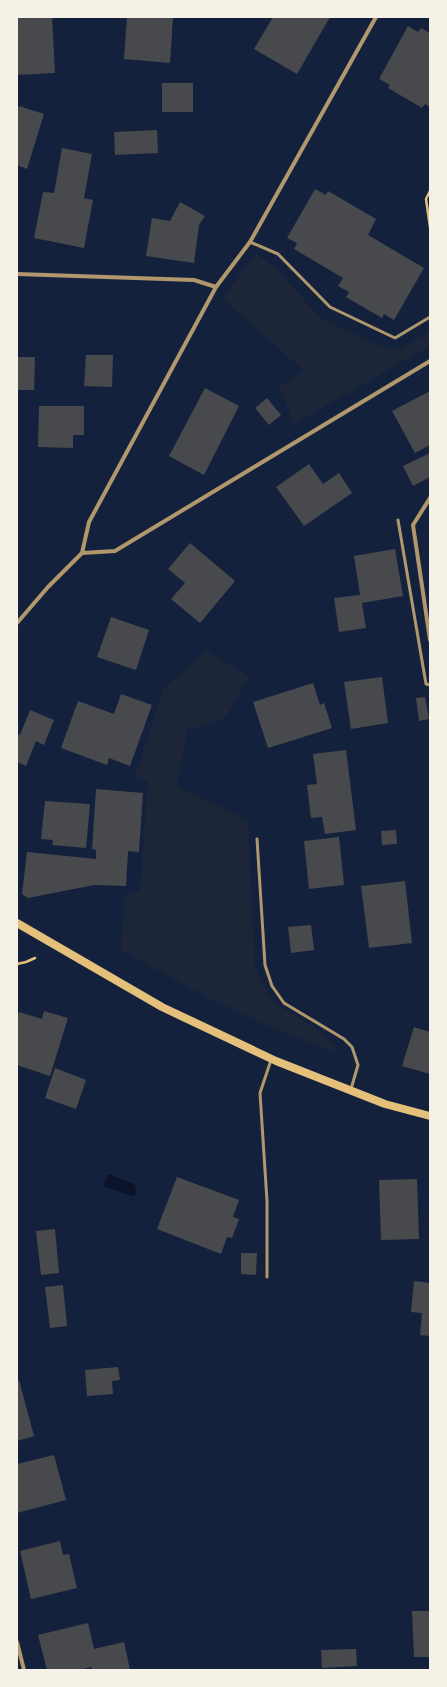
<svg xmlns="http://www.w3.org/2000/svg" width="447" height="1687" viewBox="0 0 447 1687" font-family="'Titillium Web',sans-serif">
	<style>
		.green { fill: #1d2539 }
		.water { fill: #0b132b }
		.building { fill: #48494c }
		.lines { fill: none; stroke-linecap: round; stroke-linejoin: round }
		.path { stroke: #e5c07b; stroke-width: 2.5 }
		.service { stroke: #b1986c; stroke-width: 3 }
		.minor { stroke: #b1986c; stroke-width: 4 }
		.secondary { stroke: #e5c07b; stroke-width: 8 }
	</style>
	<rect width="100%" height="100%" fill="#14213d"/>
	<!-- green -->
	<path class="green" d="M255,253L275,267L320,318L390,350L401,348L430,331V346L294,424L279,387L304,371L223,299Z
		M206,650L250,677L224,719L187,730L177,786L248,820L255,966L268,994L279,1006L319,1030L334,1044L339,1054L268,1026L208,998L121,950L125,895L140,891L148,782L135,777L163,690Z"/>
	<!-- water -->
	<path class="water" d="M108,1174L134,1184L137,1189L135,1195L131,1196L103,1186Z"/>
	<!-- building -->
	<path class="building" d="M17,17H52L55,73L17,75Z
		M127,17H173L170,63L124,59Z
		M273,17H330L297,74L254,49Z
		M408,26L418,32L421,28L430,33V107L425,104L422,108L388,88L390,85L379,79Z
		M162,83H193V112H162Z
		M19,106L44,114L27,169L17,165V111Z
		M157,130L158,153L115,155L114,132Z
		M62,148L92,154L84,198L93,200L84,248L34,238L43,192L54,193Z
		M315,189L326,195L328,191L376,219L368,235L424,268L394,320L384,314L382,318L346,297L349,292L338,286L343,278L294,249L297,243L287,238Z
		M180,202L205,216L199,225L194,263L146,256L152,218L170,221Z
		M86,355H113L112,387L84,386Z
		M17,357H35L34,390H17Z
		M205,388L239,406L204,475L169,456Z
		M430,391V445L415,453L392,411Z
		M267,398L281,415L269,425L255,408Z
		M39,406H84V435H73V448L38,447Z
		M430,453V477L413,486L403,466Z
		M309,464L323,484L339,473L352,493L304,526L276,487Z
		M190,543L235,581L200,623L171,599L185,583L168,569Z
		M395,549L403,596L362,603L366,628L339,632L334,598L360,595L354,556Z
		M111,617L149,630L136,670L97,657Z
		M382,677L388,723L351,729L344,682Z
		M313,683L320,705L324,703L332,728L268,748L253,702Z
		M121,694L152,705L130,766L109,758L107,765L61,748L78,701L114,714Z
		M425,697L429,719L419,721L416,698Z
		M30,710L54,720L44,745L36,741L26,766L17,762V734L20,735Z
		M346,750L356,830L325,834L322,817L311,818L307,785L317,784L313,754Z
		M96,789L143,793L139,852L128,851L126,886L94,885L28,898L22,894L27,852L96,859V850L92,849Z
		M45,801L90,804L86,848L52,845L53,840L41,839Z
		M396,830L397,844L382,845L381,831Z
		M339,837L344,885L309,889L304,841Z
		M405,881L412,943L369,948L361,886Z
		M311,925L314,950L291,953L288,927Z
		M44,1011L68,1018L50,1076L17,1065V1017L19,1012L42,1019Z
		M414,1027L430,1032V1074L402,1066Z
		M55,1068L86,1080L76,1109L45,1098Z
		M177,1177L239,1200L233,1217L239,1219L232,1238L227,1237L221,1254L157,1229Z
		M417,1179L419,1239L381,1240L379,1180Z
		M55,1229L59,1273L41,1275L36,1231Z
		M241,1253H257L256,1275L241,1274Z
		M414,1281L430,1283V1336L420,1335L422,1313L411,1312Z
		M63,1285L67,1326L50,1328L45,1287Z
		M118,1367L120,1380L112,1381L113,1394L87,1396L85,1370Z
		M19,1380L34,1436L17,1441V1381Z
		M54,1455L66,1500L17,1513V1464Z
		M60,1541L63,1555L69,1554L77,1588L31,1599L20,1551Z
		M412,1611H430V1657H414Z
		M88,1623L94,1649L124,1642L130,1670H92L91,1667L80,1670H47L38,1635Z
		M356,1649L357,1666L322,1668L321,1650Z"/>
	<g class="lines">
		<!-- path -->
		<path class="path" d="M430,191L426,199L430,227
			M17,964L26,962L35,958"/>
		<!-- service -->
		<path class="service" d="M250,242L278,254L330,307L395,338L430,317
			M398,520L426,684L430,685
			M257,839L265,965L272,986L284,1003L344,1039L352,1047L358,1065L351,1089
			M267,1277V1201L260,1093L271,1060"/>
		<!-- minor -->
		<path class="minor" d="M17,274L194,280L216,287
			M430,498L413,525L430,640
			M82,553L115,551L430,361
			M17,623L48,587L82,553L89,522L216,287L250,242L376,17
			M17,1642L24,1670"/>
		<!-- secondary -->
		<path class="secondary" d="M17,923L162,1007L276,1061L385,1104L430,1116"/>
	</g>
	<!-- border -->
	<rect width="447" height="1687" fill="none" stroke="#f6f1e7" stroke-width="36"/>
</svg>
